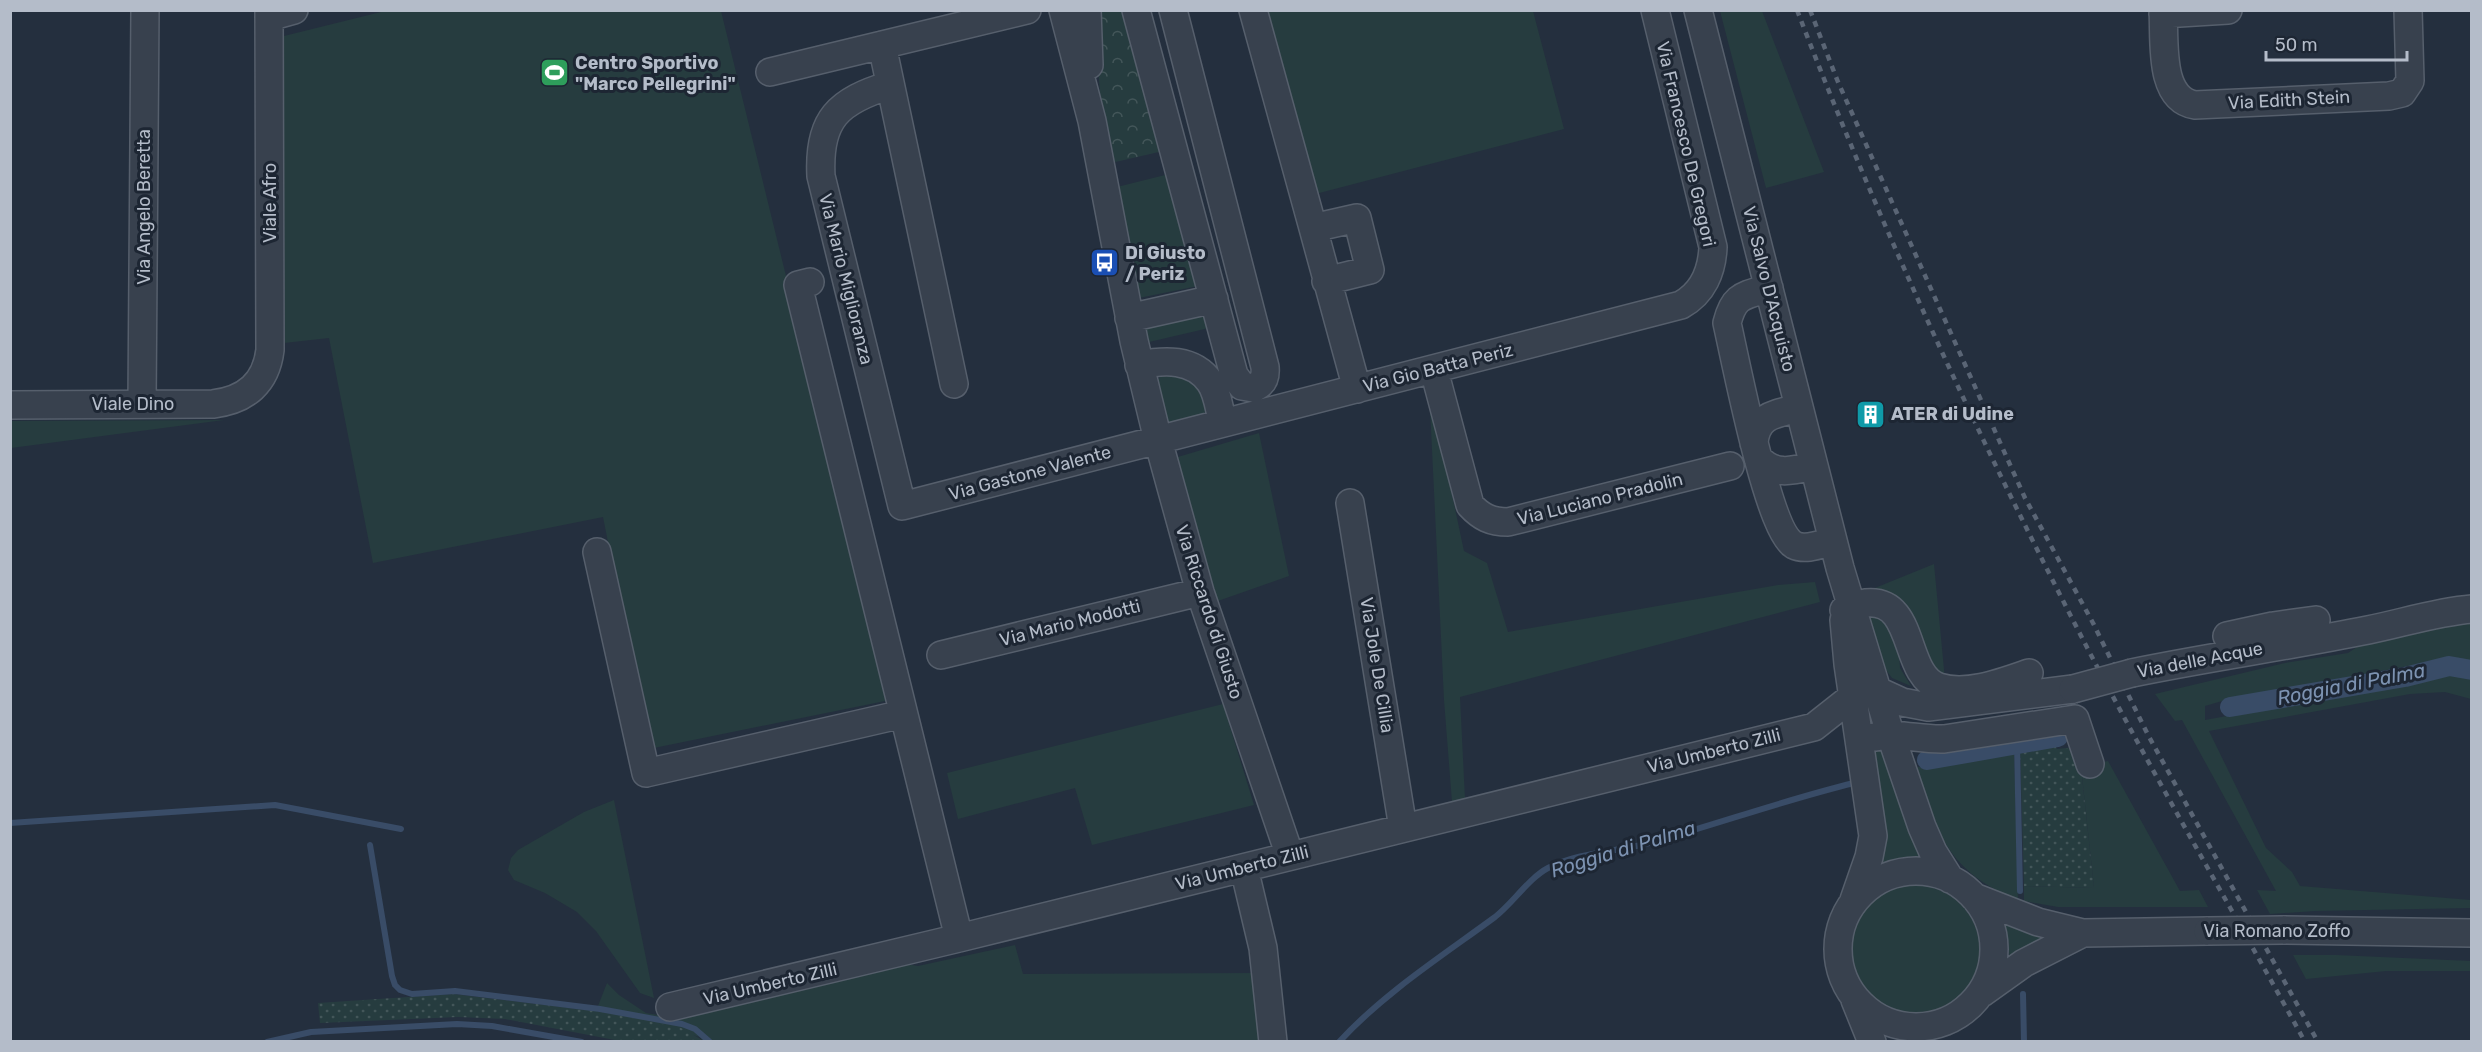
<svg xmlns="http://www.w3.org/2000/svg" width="2482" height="1052" viewBox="0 0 2482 1052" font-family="Rubik,sans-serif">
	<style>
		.grass { fill: #263c3f }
		.forest { fill: url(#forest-crowns) }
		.park { fill: url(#park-dots) }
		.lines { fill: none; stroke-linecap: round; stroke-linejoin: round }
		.stream { stroke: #394c67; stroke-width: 6 }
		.canal { stroke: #394c67; stroke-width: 20 }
		.minor-casing { stroke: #565f6c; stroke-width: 30 }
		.minor { stroke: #38414e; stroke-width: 27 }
		.rail { stroke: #5a6575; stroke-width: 4.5; stroke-dasharray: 6 6; stroke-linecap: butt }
		.minor-bridge-casing { stroke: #565f6c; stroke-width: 30; stroke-linecap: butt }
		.minor-bridge { stroke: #38414e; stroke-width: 27 }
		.labels { text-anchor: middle; stroke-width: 6; stroke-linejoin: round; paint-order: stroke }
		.poi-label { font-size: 18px; font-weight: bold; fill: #b4bcc9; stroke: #1d2633; text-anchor: start }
		.street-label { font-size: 18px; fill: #b4bcc9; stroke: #1d2633 }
		.water-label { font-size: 20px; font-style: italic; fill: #7c92b1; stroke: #1d2633 }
	</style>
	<defs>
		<pattern id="forest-crowns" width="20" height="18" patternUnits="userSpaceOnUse" patternTransform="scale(1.5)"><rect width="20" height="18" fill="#263c3f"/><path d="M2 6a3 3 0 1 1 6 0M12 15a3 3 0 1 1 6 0" fill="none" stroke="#435659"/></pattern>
		<pattern id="park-dots" width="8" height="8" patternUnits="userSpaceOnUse" patternTransform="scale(1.5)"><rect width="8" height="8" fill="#263c3f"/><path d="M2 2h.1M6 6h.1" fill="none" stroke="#435659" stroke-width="1.8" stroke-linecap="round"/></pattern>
	</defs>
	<rect width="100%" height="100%" fill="#242f3e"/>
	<!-- grass -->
	<path class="grass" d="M385,11H721L890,700L649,749L603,517L373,563L329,338L284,343V36Z
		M1253,11H1533L1564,129L1304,197Z
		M1720,11H1762L1824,172L1766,188Z
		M1169,174L1198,286L1139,298L1117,187Z
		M1205,311L1209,328L1149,342L1145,325Z
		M1163,374C1186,373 1211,389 1204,416L1168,430L1154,384Z
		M1429,387L1464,551L1487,563L1508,632L1778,585L1815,582L1820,602L1460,697L1465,799L1452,802L1444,700Z
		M224,420L11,448V421Z
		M1259,433L1289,576L1215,602L1171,459Z
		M1934,564L1945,680L1865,592Z
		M1868,611L1886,618L1898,635L1900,668L1911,686L1892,678L1883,666Z
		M2471,619V665L2446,659L2229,699L2205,706V720L2440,677L2456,675L2471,678V699L2445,692L2410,694L2209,731L2266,848L2292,872L2300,886L2471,900V908L2315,911L2270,914L2257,890L2276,891L2182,720L2175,721L2155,694L2285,663L2348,653L2366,641Z
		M1223,704L1254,805L1092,845L1075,788L958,819L947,773Z
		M1885,742L1929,860C1908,859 1893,862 1874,870L1867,746Z
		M2014,747L2018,900C1948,872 1937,833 1914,768Z
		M2108,761L2180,891L2199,890L2208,907H2058L2024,901V886L2094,888L2081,767Z
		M614,800L654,998L640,993L596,931L577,912L545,893L514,880L508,870L511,858L518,850L584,812Z
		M1848 951a66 66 0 1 1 132 0a66 66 0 1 1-132 0Z
		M2001,916L2069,933L2010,963L2008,939Z
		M1015,945L1023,974L1255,973L1265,1041L704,1042L700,1037L596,1011L607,983L619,995L646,1013L671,1017L899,963L918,966Z
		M2293,955H2336L2471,961V971H2386L2306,979Z"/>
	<!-- forest -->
	<path class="forest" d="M1094,11H1127L1163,151L1111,163L1102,120Z"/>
	<!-- park -->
	<path class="park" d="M2054,743L2057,749L2077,747L2081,768L2094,888L2024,886L2020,748Z
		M453,994L596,1011L681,1028L704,1041H620L505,1019L458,1017L320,1023L318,1003Z"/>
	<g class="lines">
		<!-- stream -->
		<path class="stream" d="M2017,744L2020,891
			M10,823L275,805L401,829
			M370,845L392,976L395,985L400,990L412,994L455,991L600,1009L682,1024L695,1029L710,1042
			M2023,994L2024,1042
			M267,1042L311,1032L457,1024L492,1026L582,1042
			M1339,1042C1384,993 1442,956 1495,917C1513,903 1529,878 1548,868C1579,852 1616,852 1649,843C1718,824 1784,800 1854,783"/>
		<!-- canal -->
		<path class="canal" d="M2230,707L2405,677L2449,666L2472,670
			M1927,760L2058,737"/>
		<defs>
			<path id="minor" d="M1063,10L1092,121L1134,341L1158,440L1200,592L1290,856
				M1087,10L1089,65
				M1136,10L1234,375L1242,386L1253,388C1263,384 1266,377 1265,367L1173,10
				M1253,10L1313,228
				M1698,10L1840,568L1890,733L1922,827L1933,852L1950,879
				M2163,10C2165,40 2158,99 2195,105L2389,96L2402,93L2410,81L2408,10
				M2163,14L2228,10
				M269,17L294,10
				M882,45L954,384
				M770,72L1027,10
				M890,85C838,101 818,119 821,176L902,506L1681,305C1703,293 1712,271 1713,247L1655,10
				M1326,281L1370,270L1357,218L1313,228L1357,389
				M810,282L798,285L959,938
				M1769,288C1743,296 1734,295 1727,323C1735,358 1768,530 1794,545C1806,551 1821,544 1833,541
				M1129,318L1214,299
				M1139,365C1164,360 1193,358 1210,382C1218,393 1219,410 1223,423
				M1434,370L1470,505C1481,517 1491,522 1508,522L1730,466
				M142,404L145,10
				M10,405L213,404C246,400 266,383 270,350L269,10
				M1754,443C1756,415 1775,414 1799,408
				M1758,458C1774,476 1792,471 1813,466
				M1350,503L1403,828
				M597,552L646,773L903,714
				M1844,610C1851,608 1858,604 1866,603C1917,598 1902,675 1939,687C1967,696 2003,682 2029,673
				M1844,620L1848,664L1873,836L1869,857L1854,900
				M2227,636L2273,626L2316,620
				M941,655L1200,592
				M2132,673C2210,657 2289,646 2368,630C2403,623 2436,612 2472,609
				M1878,691L1902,702L1928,707L2073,689
				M1875,737C1898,732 1920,740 1944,739L2075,719L2090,764
				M1244,868L1263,948L1273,1042
				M1838 949a78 78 0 1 1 156 0a78 78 0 1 1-156 0Z
				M1974,897L2038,922L2083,933L2208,931
				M2283,930L2472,933
				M1982,993L2024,963L2083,933
				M1855,1000L1872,1042
				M670,1007L959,938L1814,727L1852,697L1878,691"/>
		</defs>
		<!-- minor casing -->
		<use href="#minor" class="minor-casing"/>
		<!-- minor -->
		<use href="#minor" class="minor"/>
		<!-- rail -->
		<path class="rail" d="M1797,10C1878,221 1973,426 2076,626C2148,767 2229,903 2305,1042
			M1810,10L1838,82L2025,498L2093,623L2148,735L2318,1042"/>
		<defs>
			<path id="minor-bridge" d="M2073,689L2132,673
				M2208,931L2283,930"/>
		</defs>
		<!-- minor-bridge casing -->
		<use href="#minor-bridge" class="minor-bridge-casing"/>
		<!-- minor-bridge -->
		<use href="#minor-bridge" class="minor-bridge"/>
	</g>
	<!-- icons -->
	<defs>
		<symbol id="stadium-square" viewBox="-11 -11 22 22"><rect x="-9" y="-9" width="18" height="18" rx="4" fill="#2e9e5b" stroke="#1d2633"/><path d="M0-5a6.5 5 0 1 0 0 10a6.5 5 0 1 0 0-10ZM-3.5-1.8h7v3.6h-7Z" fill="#fff"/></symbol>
		<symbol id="bus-square" viewBox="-11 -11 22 22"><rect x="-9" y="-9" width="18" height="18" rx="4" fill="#1a4fb4" stroke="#1d2633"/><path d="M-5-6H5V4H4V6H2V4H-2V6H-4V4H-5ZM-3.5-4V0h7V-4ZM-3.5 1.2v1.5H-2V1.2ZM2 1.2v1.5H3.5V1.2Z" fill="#fff"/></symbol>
		<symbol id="building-square" viewBox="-11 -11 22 22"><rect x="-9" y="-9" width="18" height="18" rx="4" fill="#0f9aa8" stroke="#1d2633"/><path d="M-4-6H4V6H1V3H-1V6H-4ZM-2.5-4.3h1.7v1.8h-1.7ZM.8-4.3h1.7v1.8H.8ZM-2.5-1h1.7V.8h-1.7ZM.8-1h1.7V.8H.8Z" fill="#fff"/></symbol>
	</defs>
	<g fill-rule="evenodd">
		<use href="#stadium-square" x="538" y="56" width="33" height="33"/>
		<use href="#bus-square" x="1088" y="246" width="33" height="33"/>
		<use href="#building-square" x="1854" y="398" width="33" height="33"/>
	</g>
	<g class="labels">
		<!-- poi labels -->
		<g class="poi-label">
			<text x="575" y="69">Centro Sportivo<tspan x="575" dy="21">"Marco Pellegrini"</tspan></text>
			<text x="1125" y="259">Di Giusto<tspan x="1125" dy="21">/ Periz</tspan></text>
			<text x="1891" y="420">ATER di Udine</text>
		</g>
		<!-- street labels -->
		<g class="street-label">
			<text transform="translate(2289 100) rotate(-3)" y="6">Via Edith Stein</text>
			<text transform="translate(1686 144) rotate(77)" y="6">Via Francesco De Gregori</text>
			<text transform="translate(270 203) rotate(-90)" y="6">Viale Afro</text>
			<text transform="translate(144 207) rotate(-90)" y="6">Via Angelo Beretta</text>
			<text transform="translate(846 279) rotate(76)" y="6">Via Mario Miglioranza</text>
			<text transform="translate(1769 289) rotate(76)" y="6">Via Salvo D'Acquisto</text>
			<text transform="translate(1438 368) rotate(-14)" y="6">Via Gio Batta Periz</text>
			<text x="133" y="410">Viale Dino</text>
			<text transform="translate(1030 473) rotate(-15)" y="6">Via Gastone Valente</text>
			<text transform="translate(1600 499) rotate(-14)" y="6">Via Luciano Pradolin</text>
			<text transform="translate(1209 612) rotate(72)" y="6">Via Riccardo di Giusto</text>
			<text transform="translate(1070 623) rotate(-14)" y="6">Via Mario Modotti</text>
			<text transform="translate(2200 660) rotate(-11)" y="6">Via delle Acque</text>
			<text transform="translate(1377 665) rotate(81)" y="6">Via Jole De Cillia</text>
			<text transform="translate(1714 751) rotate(-14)" y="6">Via Umberto Zilli</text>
			<text transform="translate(1242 868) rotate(-14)" y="6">Via Umberto Zilli</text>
			<text x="2277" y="937">Via Romano Zoffo</text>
			<text transform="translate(770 984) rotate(-13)" y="6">Via Umberto Zilli</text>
		</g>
		<!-- water labels -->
		<g class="water-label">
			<text transform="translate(2351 684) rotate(-11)" y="7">Roggia di Palma</text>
			<text transform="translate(1623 849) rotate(-17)" y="7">Roggia di Palma</text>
		</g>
	</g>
	<!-- border -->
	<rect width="2482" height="1052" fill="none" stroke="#b4bcc9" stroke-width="24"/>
	<!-- scale -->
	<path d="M2266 51v9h141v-9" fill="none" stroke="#b4bcc9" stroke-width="3"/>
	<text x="2275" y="51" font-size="18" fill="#b4bcc9" stroke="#1d2633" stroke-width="4.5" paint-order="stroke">50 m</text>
</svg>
